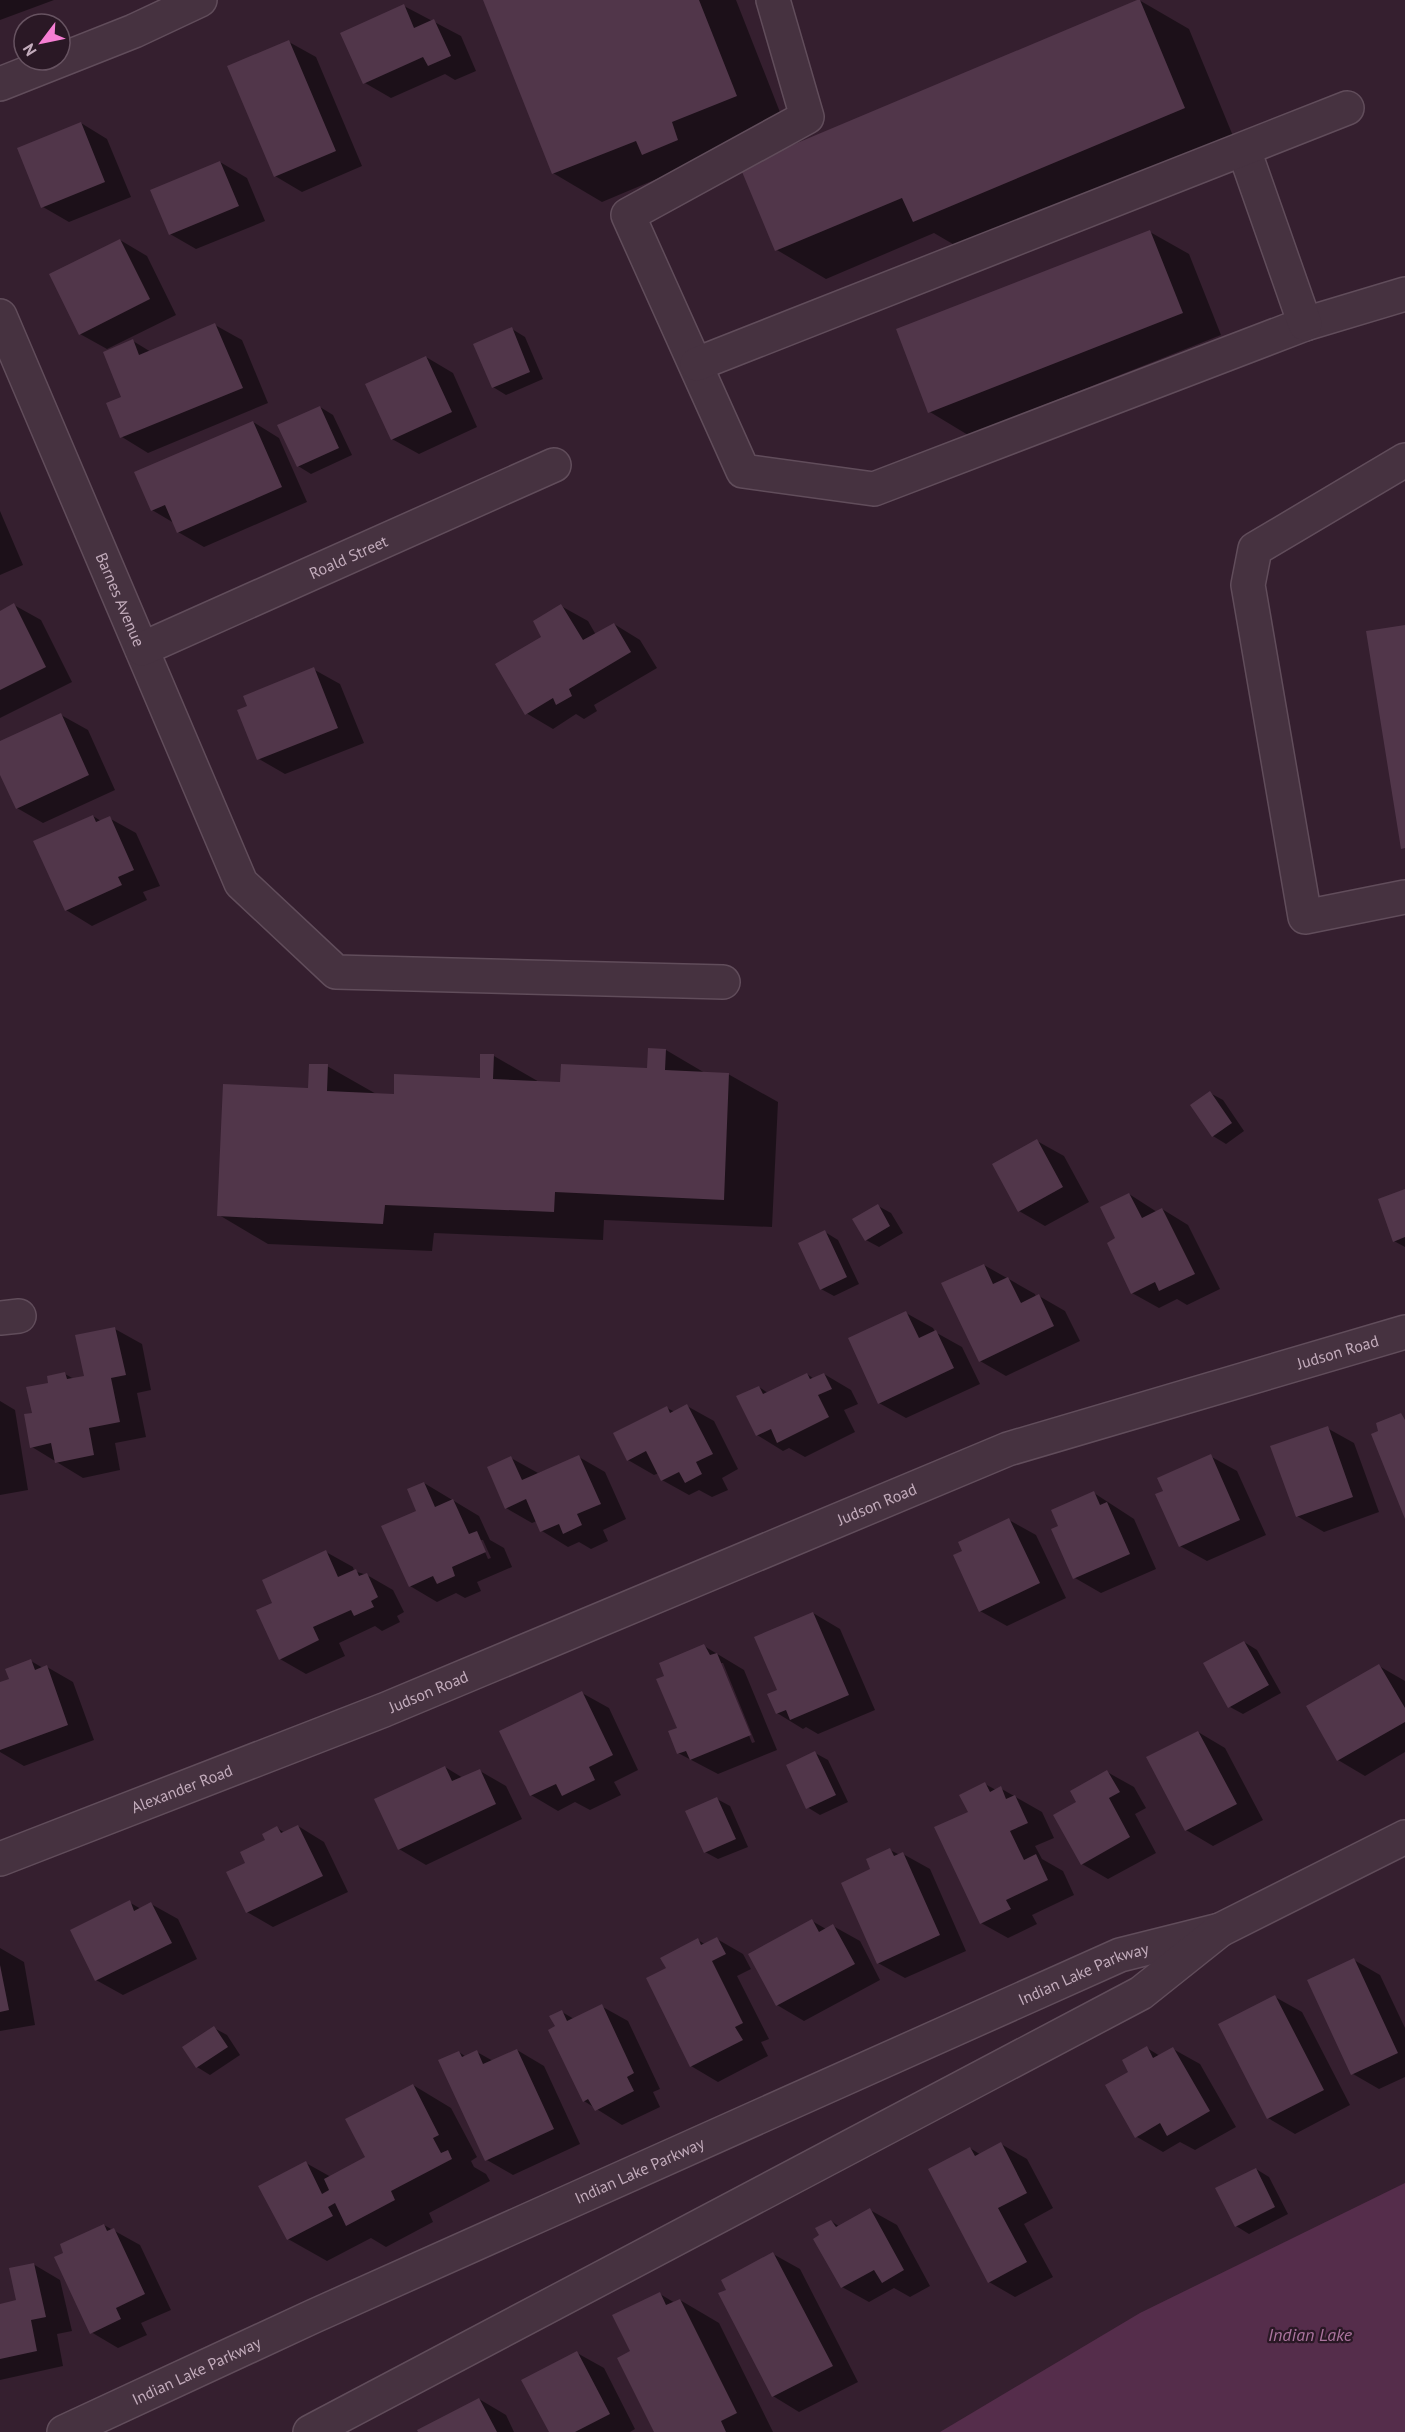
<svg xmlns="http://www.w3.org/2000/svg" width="1405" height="2432" viewBox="0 0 1405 2432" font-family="'PT Sans',sans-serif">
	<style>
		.water { fill: #552d4b }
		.shadow { fill: #0007; fill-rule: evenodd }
		.building { fill: #51364a }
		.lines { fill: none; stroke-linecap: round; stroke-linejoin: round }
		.minor-casing { stroke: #614d5b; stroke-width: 36 }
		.minor { stroke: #463240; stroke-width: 33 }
		.labels { text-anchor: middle; stroke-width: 4.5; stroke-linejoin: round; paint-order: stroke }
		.street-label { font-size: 16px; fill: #c3acbc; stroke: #2a1825 }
		.water-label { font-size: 18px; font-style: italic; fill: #ab749e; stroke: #2a1825 }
	</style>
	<rect width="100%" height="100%" fill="#351f2f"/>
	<!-- water -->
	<path class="water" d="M1405,2183V2432H940L1140,2313Z"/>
	<!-- shadow -->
	<path class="shadow" d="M0,0H54L0,20Z
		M484,0H736L785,125L602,202L553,173Z
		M1139,0L1189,29L1233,136L963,250L934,233L826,279L777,250L742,168Z
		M404,6L461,36L476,71L455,80L445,74L391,98L365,83Z
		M289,42L316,57L362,166L302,192L275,176Z
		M81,123L107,139L131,197L69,222L43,207Z
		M220,162L247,178L265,221L196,249L170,234Z
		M1150,232L1189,254L1221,335L968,435L930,412Z
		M120,240L147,256L176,315L107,349L80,334Z
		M215,325L242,340L268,403L148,453L122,437L133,341L151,352Z
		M512,329L525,337L543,379L506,395L493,387Z
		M426,357L453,373L477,427L419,454L392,439Z
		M320,407L333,415L352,455L311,474L298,466Z
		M253,422L279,438L307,502L204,547L178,532L174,523L152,510Z
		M0,511L23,565L0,575Z
		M14,605L41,620L72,682L0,718V612Z
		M561,606L588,621L596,635L614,624L640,640L657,668L594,705L597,711L584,719L576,714L553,729L526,713L543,638Z
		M313,669L340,684L364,743L285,774L259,759Z
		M61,715L88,730L115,790L43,823L17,808L0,771V743Z
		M93,816L101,821L109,818L136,833L160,886L143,892L147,900L92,926L66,910Z
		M666,1050L705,1073L728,1074L778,1102L772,1227L604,1220L603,1240L434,1233L432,1251L268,1244L219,1215L327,1066L378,1095H395L481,1079L494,1056L541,1083L561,1084L648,1069Z
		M1210,1093L1223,1100L1244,1131L1226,1144L1213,1136Z
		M1037,1141L1064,1156L1089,1202L1045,1226L1019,1211Z
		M1405,1191V1247L1394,1241Z
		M1129,1194L1157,1212L1162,1209L1188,1225L1220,1289L1187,1305L1177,1299L1159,1308L1132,1293L1117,1239Z
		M878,1206L891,1213L903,1233L879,1247L866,1240Z
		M825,1232L838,1240L859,1284L834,1296L821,1289Z
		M984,1265L1035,1294L1036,1297L1039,1296L1065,1311L1080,1341L1006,1376L980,1361Z
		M906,1313L933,1328L935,1332L962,1347L980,1384L906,1418L879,1403Z
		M115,1329L142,1344L151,1390L137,1393L146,1437L115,1443L120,1470L83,1478L32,1447L34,1414L50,1384L65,1374L74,1379L86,1378Z
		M807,1374L814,1379L824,1374L851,1390L858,1404L844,1410L855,1432L805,1457L789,1448L783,1451L757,1435L759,1387L768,1393Z
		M0,1401L15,1410L28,1490L0,1495Z
		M687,1406L714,1421L738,1469L722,1478L728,1490L712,1497L699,1490L689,1495L662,1480L659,1473L654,1475L628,1460L667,1408L675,1412Z
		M1327,1428L1354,1443L1379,1512L1324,1532L1297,1516Z
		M1210,1456L1237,1471L1266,1535L1207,1561L1180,1546L1164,1491Z
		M579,1457L605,1472L626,1519L603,1530L608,1541L591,1549L579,1542L568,1547L542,1531L537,1521L532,1523L506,1508L511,1458L538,1473Z
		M424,1483L479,1516L490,1540L504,1548L512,1567L477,1582L481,1591L465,1598L456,1593L437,1602L410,1586ZM480,1540H483L491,1558L488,1559Z
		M1094,1493L1134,1519L1156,1569L1101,1593L1075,1578L1059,1527Z
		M1009,1520L1036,1535L1066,1598L1007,1626L980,1611Z
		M326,1552L353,1567L354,1571L367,1575L393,1590L404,1612L397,1616L400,1622L382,1631L375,1626L339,1643L345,1656L306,1674L280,1659L274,1603Z
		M813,1613L840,1629L875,1710L818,1734L806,1727L803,1729L777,1713L779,1690Z
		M1244,1642L1257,1650L1281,1693L1243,1714L1230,1707Z
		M704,1646L744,1670L777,1750L718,1774L678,1753L679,1729L666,1676ZM720,1663H723L755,1742L752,1743Z
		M31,1661L43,1668L47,1667L73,1682L94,1740L24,1766L0,1752V1684L11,1680Z
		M1379,1666L1405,1681V1752L1365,1776L1338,1760L1308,1707Z
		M582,1693L609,1708L638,1770L614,1782L621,1795L590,1810L575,1802L558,1811L531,1795Z
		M1198,1732L1225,1748L1263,1820L1213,1846L1186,1830Z
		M815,1753L828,1760L848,1802L820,1815L807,1807Z
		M445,1767L463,1778L480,1771L506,1786L522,1819L426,1865L399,1849Z
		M1107,1772L1134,1787L1146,1808L1135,1814L1156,1853L1108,1879L1082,1864L1078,1803Z
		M985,1784L996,1790L1000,1788L1042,1812L1054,1838L1035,1846L1042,1859L1063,1871L1074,1895L1032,1915L1037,1924L1008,1938L981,1923L970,1813Z
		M717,1799L730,1806L748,1847L718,1859L705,1852Z
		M298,1826L324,1842L348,1892L273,1927L247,1912V1864L277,1828L285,1833Z
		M890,1850L900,1855L903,1854L930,1869L966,1951L905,1978L878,1963L872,1870Z
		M129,1902L141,1909L151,1904L178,1919L197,1959L123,1995L96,1980Z
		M812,1921L826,1929L833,1926L860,1941L880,1980L804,2021L777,2005Z
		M717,1939L743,1954L751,1969L737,1976L769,2039L761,2042L768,2056L718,2082L691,2066L698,1940L706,1945Z
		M0,1948L24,1962L35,2025L0,2031Z
		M1354,1960L1380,1975L1405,2028V2077L1379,2089L1353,2074Z
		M1275,1997L1302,2012L1350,2105L1295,2134L1268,2118Z
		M601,2006L628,2021L660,2089L653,2092L660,2107L622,2125L584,2101L557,2027L562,2012L574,2019Z
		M214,2028L227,2035L240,2055L210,2075L197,2067Z
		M1147,2048L1160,2056L1173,2049L1200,2064L1236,2127L1195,2150L1180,2142L1163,2152L1137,2137L1130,2073Z
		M517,2050L544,2066L580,2144L513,2175L487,2160L459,2052L466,2057L477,2052L493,2061Z
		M413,2085L451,2108L477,2157L471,2161L474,2167L486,2174L490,2181L429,2213L433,2222L386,2247L371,2238L327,2261L288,2239L306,2163L331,2177L368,2158Z
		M1001,2144L1027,2159L1053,2208L1024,2224L1053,2277L1015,2297L989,2282L970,2148L981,2155Z
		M1256,2169L1269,2177L1288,2214L1249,2234L1236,2226Z
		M870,2210L897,2225L930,2286L910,2297L894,2288L869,2302L842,2287L831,2221L840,2227Z
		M104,2225L140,2245L171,2310L141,2323L147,2335L118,2348L91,2332L65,2253Z
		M773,2254L800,2269L858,2382L799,2412L773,2396L728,2290Z
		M33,2264L60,2280L72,2331L57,2334L63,2366L0,2380V2305L18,2301Z
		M660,2294L675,2303L680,2300L719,2323L773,2432H656L632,2352Z
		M577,2353L604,2368L635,2429L630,2432H550Z
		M479,2399L506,2415L514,2432H420Z"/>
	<!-- building -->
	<path class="building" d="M483,0H699L737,96L672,122L678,140L642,155L636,141L552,174Z
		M1137,0H1140L1185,108L913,222L902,198L775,251L740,167Z
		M404,4L414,28L434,19L451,56L428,66L423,57L363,84L340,33Z
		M289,40L336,151L274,177L227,66Z
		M81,122L105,182L41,208L17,148Z
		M220,161L239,206L169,235L150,190Z
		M1150,230L1183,313L928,413L896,329Z
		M120,239L150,299L79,335L49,274Z
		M215,323L243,388L120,438L106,403L121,397L103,352L133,339L139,355Z
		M512,327L530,372L492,388L473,344Z
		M426,356L452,412L391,440L365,384Z
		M320,406L339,448L297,467L277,425Z
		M253,421L282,487L177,533L165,505L151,511L134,472Z
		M14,603L46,667L0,690V611Z
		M561,604L583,640L614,623L631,652L569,689L572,696L556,705L553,698L525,715L495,664L541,637L533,621Z
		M1405,625V848L1401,849L1366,631Z
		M314,667L338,728L257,760L237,710L247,706L243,696Z
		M61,713L89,775L16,809L0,775V741Z
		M93,815L96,822L110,816L134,870L118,877L122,885L65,911L33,841Z
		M648,1048L666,1049L665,1070L729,1073L724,1200L555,1192L554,1212L385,1205L383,1224L217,1216L223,1084L308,1088L309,1064H328L327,1091L394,1094V1074L480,1078V1054H494L493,1079L560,1082L561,1064L647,1068Z
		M1210,1091L1232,1123L1212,1137L1190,1105Z
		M1037,1139L1063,1187L1018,1212L992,1164Z
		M1405,1189V1237L1393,1242L1378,1199Z
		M1129,1193L1142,1218L1162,1208L1195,1274L1159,1291L1155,1282L1131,1294L1107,1243L1115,1238L1100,1207Z
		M878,1204L890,1226L865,1241L852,1219Z
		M825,1230L847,1277L820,1290L798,1243Z
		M984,1264L993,1284L1008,1277L1021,1303L1039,1294L1054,1326L979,1362L941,1283Z
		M906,1311L919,1338L936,1330L954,1368L878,1404L848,1338Z
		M115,1327L126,1375L111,1378L120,1422L89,1428L94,1455L55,1463L51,1443L30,1448L24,1414L32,1413L26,1387L48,1383L47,1376L65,1372L67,1379L84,1376L75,1335Z
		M807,1373L810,1379L824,1373L832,1389L818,1395L829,1417L777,1443L771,1429L756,1436L736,1396L759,1386L763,1394Z
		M687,1404L713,1454L696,1462L702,1474L685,1483L679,1472L661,1481L646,1451L627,1461L613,1433L667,1406L670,1413Z
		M1401,1413L1405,1420V1519L1371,1434L1378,1431L1376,1423Z
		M1328,1426L1353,1497L1296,1517L1270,1446Z
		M1211,1454L1240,1520L1179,1547L1155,1494L1163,1491L1157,1478Z
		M579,1455L601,1504L577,1514L582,1525L563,1534L559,1524L540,1532L526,1499L505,1509L487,1467L511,1456L522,1480Z
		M424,1482L435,1507L453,1499L469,1534L477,1531L486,1552L452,1567L455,1576L437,1584L433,1576L409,1587L381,1526L416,1511L407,1489Z
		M1094,1491L1100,1505L1107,1502L1130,1554L1073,1579L1051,1529L1058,1526L1051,1510Z
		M1009,1518L1040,1583L979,1612L953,1555L962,1551L958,1542Z
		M326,1550L338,1577L356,1569L359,1576L367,1573L378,1597L371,1601L374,1607L354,1616L351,1610L313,1627L319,1640L279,1660L256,1610L272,1603L262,1580Z
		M813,1612L849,1695L790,1720L786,1710L776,1714L767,1694L777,1690L754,1637Z
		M1244,1641L1269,1685L1228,1708L1203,1663Z
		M704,1644L710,1655L717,1653L751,1735L690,1760L686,1751L677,1754L668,1731L677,1728L656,1679L664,1676L659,1663Z
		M31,1659L35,1670L47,1665L68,1725L0,1750V1682L9,1679L5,1669Z
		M1379,1664L1405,1708V1722L1337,1761L1306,1706Z
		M582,1691L613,1755L589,1767L595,1780L562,1796L556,1784L530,1796L499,1731Z
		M1198,1731L1237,1804L1185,1831L1146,1757Z
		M815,1751L836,1795L806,1809L786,1765Z
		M445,1766L452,1781L480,1769L496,1804L398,1850L374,1799Z
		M1107,1770L1120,1792L1109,1798L1130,1837L1081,1865L1053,1815L1076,1802L1070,1791Z
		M985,1782L990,1792L1001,1786L1006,1799L1015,1795L1028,1823L1010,1831L1024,1860L1036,1854L1048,1880L1006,1900L1011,1909L980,1924L934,1827L968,1812L959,1795Z
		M717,1797L736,1839L704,1853L685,1811Z
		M298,1825L323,1876L246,1913L226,1872L245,1863L240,1852L265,1840L262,1834L277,1826L281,1833Z
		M890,1848L894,1856L903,1852L940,1935L877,1964L841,1883L870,1869L866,1859Z
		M130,1900L134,1911L151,1902L172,1943L95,1981L70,1930Z
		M812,1919L819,1932L833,1924L855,1964L776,2006L748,1954Z
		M717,1937L726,1954L712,1961L743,2023L735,2027L743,2040L690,2067L646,1978L666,1968L660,1958L698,1938L701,1945Z
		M1354,1958L1398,2053L1351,2075L1307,1980Z
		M0,1965L9,2010L0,2012Z
		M1275,1995L1324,2090L1267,2119L1218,2024Z
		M602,2004L634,2073L627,2077L634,2091L595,2111L588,2099L583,2102L548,2030L555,2026L549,2016L562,2010L567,2021Z
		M214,2026L228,2047L196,2068L182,2047Z
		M1147,2046L1153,2058L1173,2047L1210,2111L1167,2136L1160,2123L1135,2138L1105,2085L1128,2072L1122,2060Z
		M517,2049L554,2129L485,2161L438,2060L459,2051L462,2057L477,2050L483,2064Z
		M413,2084L439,2135L433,2138L441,2153L448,2150L452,2159L391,2191L395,2200L346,2226L335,2203L328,2207L333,2216L287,2240L258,2186L306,2161L322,2194L329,2190L324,2179L365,2157L345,2119Z
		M1001,2142L1027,2193L998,2208L1027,2262L988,2283L928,2169L970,2147L975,2156Z
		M1256,2168L1275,2207L1235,2227L1215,2188Z
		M870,2208L904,2270L882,2283L874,2270L841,2288L813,2239L819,2235L815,2228L831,2220L836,2227Z
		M104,2224L107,2231L114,2228L145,2294L116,2308L121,2319L90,2334L54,2257L63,2253L60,2244Z
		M773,2252L833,2366L772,2397L718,2293L726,2290L721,2280Z
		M34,2263L46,2317L31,2320L37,2351L0,2359V2304L16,2300L9,2268Z
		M660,2292L666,2305L680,2299L737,2413L721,2421L726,2432H654L617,2358L630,2351L612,2315Z
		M577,2351L610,2414L575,2432H549L521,2380Z
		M479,2398L497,2432H418L417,2430Z"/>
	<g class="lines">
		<defs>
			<g id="minor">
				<path d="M773,0L807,117L628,215L743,471L874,489L1305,324L1405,294"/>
				<path d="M0,84L134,31L200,0"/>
				<path d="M1244,150L1305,324"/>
				<path id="s1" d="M0,316L241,883L336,972L723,982"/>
				<path d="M697,364L1347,108"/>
				<path d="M1405,460L1255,549L1248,585L1305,917L1405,897"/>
				<path id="s2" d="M142,649L554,465"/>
				<path d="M0,1318L19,1316"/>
				<path id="s3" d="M0,1859L384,1710L1008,1449L1405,1332"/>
				<path id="s4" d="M64,2432L314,2316L1120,1955L1220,1930"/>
				<path d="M310,2432L1141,1993L1220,1930L1405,1837"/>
			</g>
		</defs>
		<!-- minor casing -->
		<use href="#minor" class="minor-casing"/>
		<!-- minor -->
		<use href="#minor" class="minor"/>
	</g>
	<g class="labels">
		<!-- street labels -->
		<g class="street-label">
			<text dy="6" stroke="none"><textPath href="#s2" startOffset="226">Roald Street</textPath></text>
			<text dy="6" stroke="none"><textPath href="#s1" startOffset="308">Barnes Avenue</textPath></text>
			<text dy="6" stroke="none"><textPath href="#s3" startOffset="1432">Judson Road</textPath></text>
			<text dy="6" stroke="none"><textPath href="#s3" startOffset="946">Judson Road</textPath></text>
			<text dy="6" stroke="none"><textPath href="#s3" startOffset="460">Judson Road</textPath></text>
			<text dy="6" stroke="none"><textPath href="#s3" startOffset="195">Alexander Road</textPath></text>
			<text dy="6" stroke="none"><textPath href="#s4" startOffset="1118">Indian Lake Parkway</textPath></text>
			<text dy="6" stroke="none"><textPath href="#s4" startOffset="632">Indian Lake Parkway</textPath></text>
			<text dy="6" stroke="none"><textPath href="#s4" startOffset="146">Indian Lake Parkway</textPath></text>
		</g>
		<!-- water labels -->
		<g class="water-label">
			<text x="1310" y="2341">Indian Lake</text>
		</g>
	</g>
	<!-- north arrow -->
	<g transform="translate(42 42) rotate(238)"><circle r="28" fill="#2a1825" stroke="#675361" stroke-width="1.5"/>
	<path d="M0-4.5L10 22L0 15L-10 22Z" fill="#f67ed3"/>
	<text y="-9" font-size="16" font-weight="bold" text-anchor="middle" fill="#c3acbc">N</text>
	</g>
</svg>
